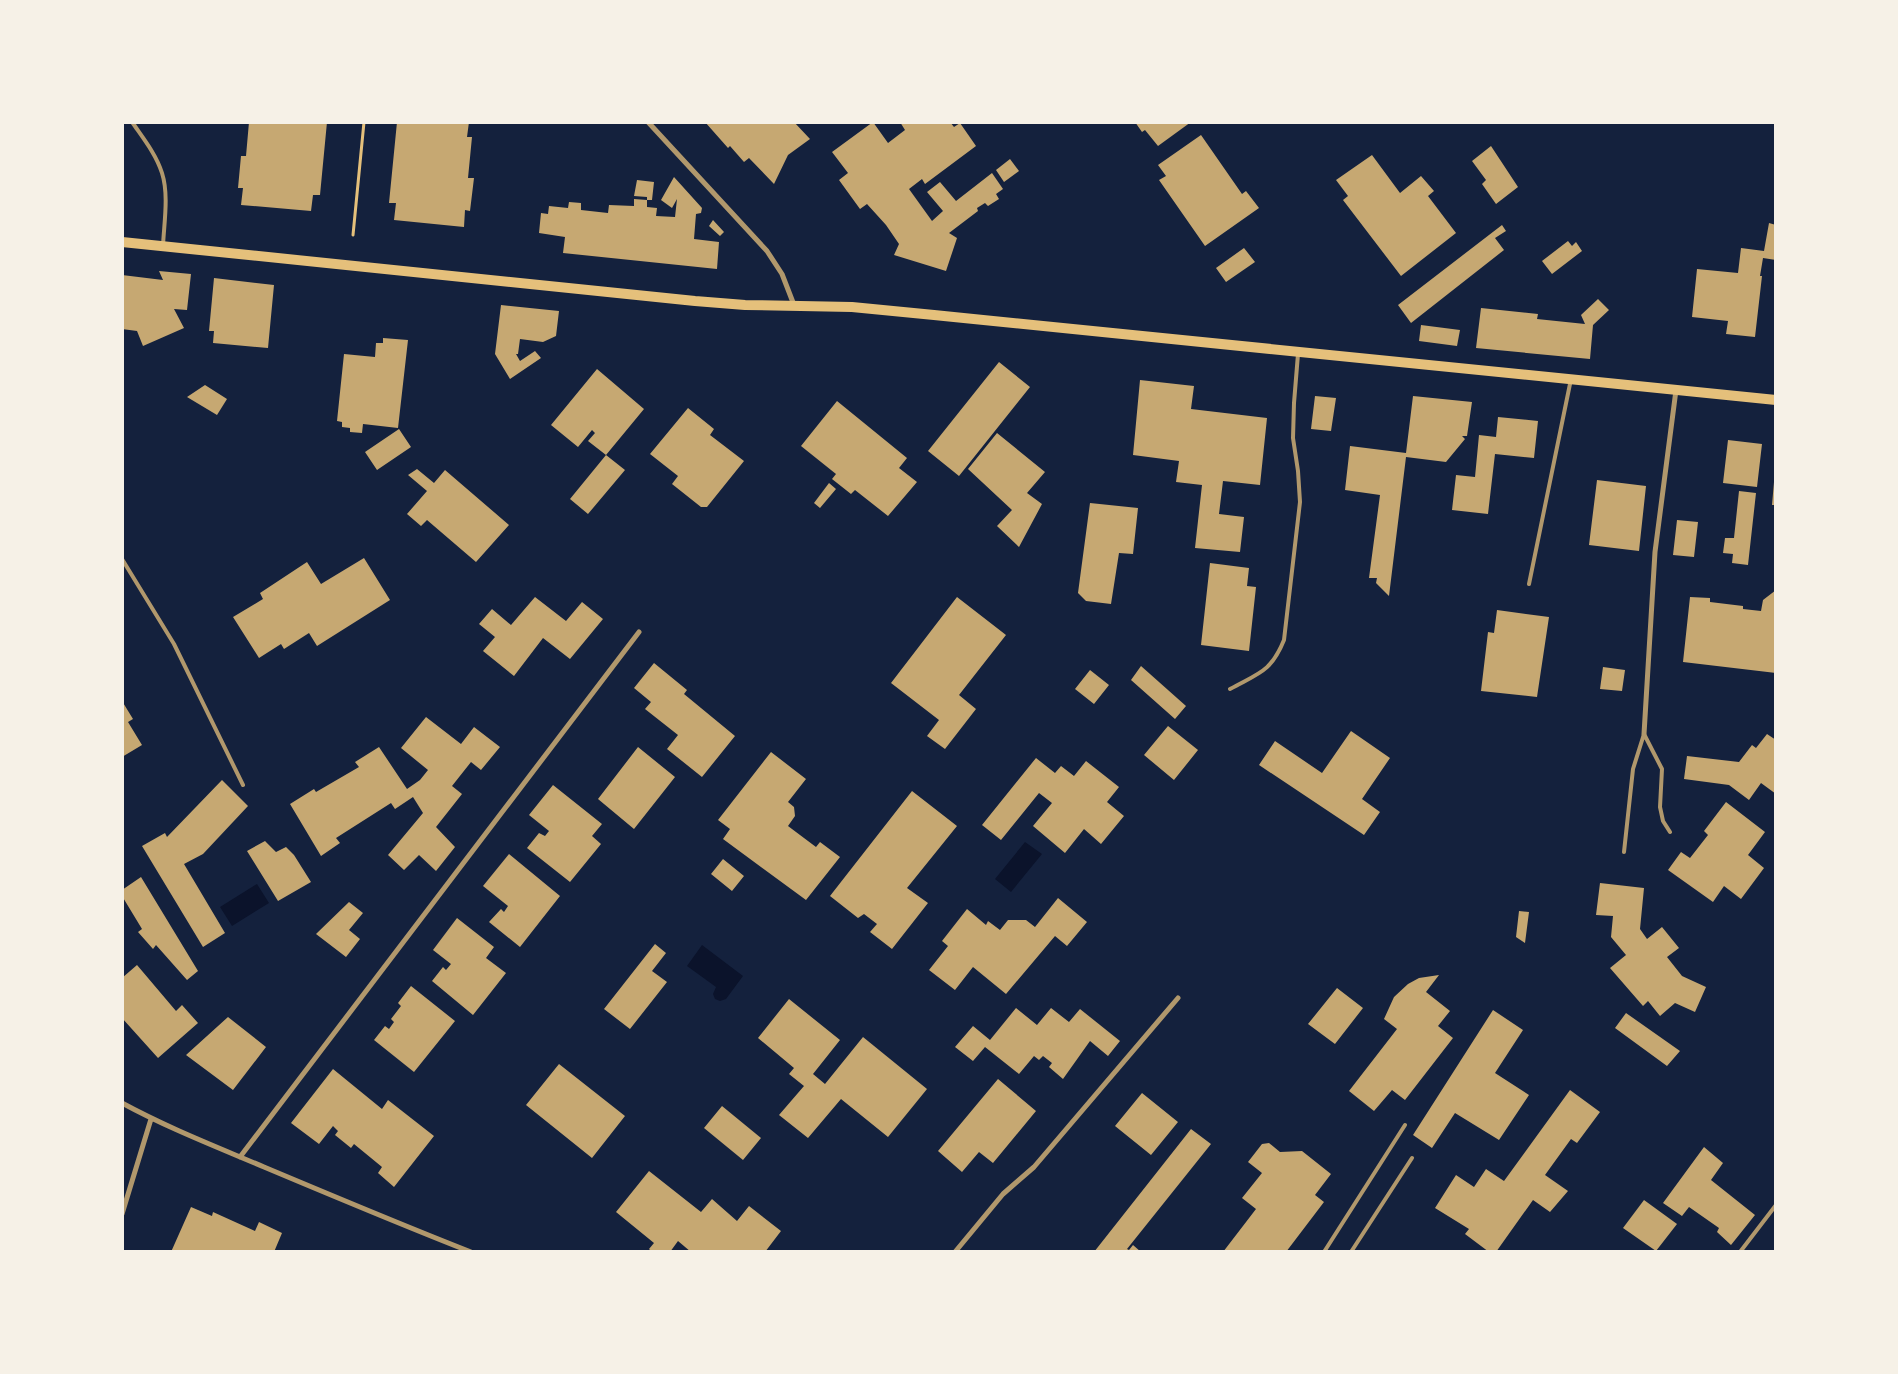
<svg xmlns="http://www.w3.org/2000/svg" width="1898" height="1374" viewBox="0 0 1898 1374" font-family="'Roboto Condensed',sans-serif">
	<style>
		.water { fill: #0b132b }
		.building { fill: #c6a872 }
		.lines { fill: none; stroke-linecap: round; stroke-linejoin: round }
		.path { stroke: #e5c07b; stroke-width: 3 }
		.service { stroke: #b1986c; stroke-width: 4 }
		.minor { stroke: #b1986c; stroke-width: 5 }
		.secondary { stroke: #e5c07b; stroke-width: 10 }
	</style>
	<rect width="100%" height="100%" fill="#14213d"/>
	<!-- water -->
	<path class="water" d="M1025,842L1042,854L1011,892L995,879Z
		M257,884L269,903L232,926L220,907Z
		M702,945L743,976L726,999L720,1001L715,999L713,994L716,987L687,966Z"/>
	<!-- building -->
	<path class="building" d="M249,122H327L320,195H313L311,211L241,205L243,188H238L241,156H246Z
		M397,122H469L467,137H472L468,178H474L470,211L465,210L464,227L394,220L396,203H389Z
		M705,122H794L810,139L788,155L774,184L749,158L744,162L730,146L728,148Z
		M873,122L888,143L905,130L900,122H950L954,127L960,123L976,146L925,184L922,179L909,189L932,221L943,211L927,192L940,182L956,201L992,173L1003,189L996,194L999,199L988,206L985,203L977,208L978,211L949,233L957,238L946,271L894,255L899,244L886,225L867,204L860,209L839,180L848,173L832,152Z
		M1135,122H1191L1158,146L1145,130L1142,132Z
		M1201,135L1242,194L1246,191L1259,208L1205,246L1159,180L1166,176L1158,165Z
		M1491,146L1518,187L1496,204L1482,184L1486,180L1472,161Z
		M1372,155L1400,193L1421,176L1434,191L1428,196L1456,233L1401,276L1343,200L1348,196L1336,180Z
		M1010,159L1019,171L1004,182L996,170Z
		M674,177L702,208L701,213L696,214L694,239L719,242L717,269L563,253L565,237L539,233L541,213L548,214L549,206L568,208L569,202L581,203V210L608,213L609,205L634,206V199L647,200V207L657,208L656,216L675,217L677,199L672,208L661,200Z
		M637,180L654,182L652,200H647V197L634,196Z
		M713,220L724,232L720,236L709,226Z
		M1769,223L1776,225V260L1763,258L1760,276H1762L1755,337L1726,334L1728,321L1692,317L1697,269L1738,273L1741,248L1764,251Z
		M1502,225L1506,231L1495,238L1504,250L1411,323L1398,305Z
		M1568,241L1572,246L1576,242L1582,251L1552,274L1542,261Z
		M1244,248L1255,262L1226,282L1216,268Z
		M159,271L191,274L187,310L174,309L184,328L143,346L137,331L122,329V275L163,280Z
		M214,278L274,285L268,348L213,343L214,331H209Z
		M1598,299L1609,310L1593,325L1590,359L1476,348L1481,308L1538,314L1537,319L1585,324L1581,315Z
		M501,305L559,311L556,336L543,342L520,339L518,354H516L520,361L535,351L541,358L510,379L495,354Z
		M1421,325L1460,330L1457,346L1419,341Z
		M383,338L408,340L398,428L363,424L362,433L350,432V428L342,427V422L337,421L344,354L375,357L376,343H383Z
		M999,362L1030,387L959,476L928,451Z
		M597,369L644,409L606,455L625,470L588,514L570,499L606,455L588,441L595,433L592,430L578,447L551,425Z
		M1140,380L1194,386L1191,409L1267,418L1260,485L1223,481L1219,514L1244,517L1240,552L1195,548L1202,485L1176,482L1179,461L1133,455Z
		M205,385L227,399L217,415L187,397Z
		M1315,396L1336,398L1331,431L1311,429Z
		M1413,396L1472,402L1467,436H1462L1465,439L1446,462L1406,457L1389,596L1376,583L1377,578H1369L1380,495L1345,490L1350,446L1406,453Z
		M837,401L907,458L899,468L917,482L888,516L855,490L851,494L832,479L836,474L801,446Z
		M688,408L714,429L710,435L744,461L707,507H701L672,484L678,476L650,454Z
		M1498,417L1538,421L1534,458L1495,454L1488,514L1452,510L1456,475L1475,477L1479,435L1496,437Z
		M399,429L411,447L377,470L365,452Z
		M997,433L1045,472L1027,493L1042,504L1019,547L997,526L1012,510L968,469Z
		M1728,440L1762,444L1757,487L1723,483Z
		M417,469L434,483L445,470L509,525L476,562L427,520L421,526L407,514L427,491L408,475Z
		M1597,480L1646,486L1639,551L1589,545Z
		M1774,482H1776V505H1772Z
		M829,483L836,489L820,508L814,503Z
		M1739,491L1756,493L1748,565L1732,563L1733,554L1723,553L1725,538H1734Z
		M1090,503L1138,508L1133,554L1119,553L1111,604L1086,601L1078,593Z
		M1677,520L1698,522L1694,557L1673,555Z
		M364,558L390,600L317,646L309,633L284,649L281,644L259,658L233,617L263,599L260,593L307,562L321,584Z
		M1210,563L1249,568L1247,586L1256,587L1249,651L1201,645Z
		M1776,590V673L1683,662L1690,597L1710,598V602L1743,606V609L1761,611L1763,600Z
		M535,597L566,621L582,602L603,619L570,659L543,638L514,676L483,651L495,637L479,624L492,609L511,625Z
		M957,597L1006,635L959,695L976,709L945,749L927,736L939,720L891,683Z
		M1497,610L1549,617L1537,697L1481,691L1488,632L1494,633Z
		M654,663L687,690L684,694L735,736L702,777L667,749L678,735L645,709L651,702L634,688Z
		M1141,666L1186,706L1175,719L1131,680Z
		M1603,667L1625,670L1622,691L1600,689Z
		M1090,670L1109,685L1094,704L1075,689Z
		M122,701L133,719L128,722L142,745L122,757Z
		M426,717L461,744L474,727L500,747L481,770L471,762L452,786L462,794L436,827L455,847L436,871L419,855L404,870L388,855L423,813L413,797L395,809L391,803L336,838L340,843L321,856L290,804L314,789L316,792L359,767L355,762L379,747L407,789L420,780L428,770L401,748Z
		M1168,726L1198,750L1174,780L1144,755Z
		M1351,731L1390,758L1362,799L1380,812L1364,835L1259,765L1275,741L1322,773Z
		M1767,734L1776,740V794L1761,783L1749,800L1729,785L1684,779L1687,756L1739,762L1752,745L1756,748Z
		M638,747L675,777L634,829L598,799Z
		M771,752L806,779L788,802L794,807L795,816L788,826L816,847L820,842L840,857L806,900L723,839L730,829L718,820Z
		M1036,758L1055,773L1061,766L1074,776L1086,761L1119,787L1107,802L1124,816L1101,844L1084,829L1065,853L1033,826L1052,803L1039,793L1001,840L982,825Z
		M222,780L248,806L203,854L184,864L225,933L203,947L142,846L165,833L167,837Z
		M553,785L602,824L592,836L601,844L570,882L527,848L539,833L545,836L549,831L529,815Z
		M912,791L957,826L907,888L928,903L892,949L870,932L877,924L864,914L858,918L830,896Z
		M1726,802L1765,832L1748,855L1764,868L1741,899L1724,886L1713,902L1668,870L1681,852L1690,858L1708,835L1704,831Z
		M265,841L276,852L286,847L294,855L311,882L278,901L247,851Z
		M509,854L560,896L520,947L489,922L501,909L504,912L508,906L483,886Z
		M723,859L744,876L732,891L711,874Z
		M141,877L198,971L187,980L156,945L153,949L138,932L142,929L122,896V890Z
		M1600,883L1644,888L1640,929L1647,939L1662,927L1679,948L1667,957L1682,976L1706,987L1695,1012L1675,1003L1660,1016L1648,1001L1643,1006L1610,968L1626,955L1611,937L1613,916L1596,915Z
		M1058,898L1087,922L1067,946L1055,936L1006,994L973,967L955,990L929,970L948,946L942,941L967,909L986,925L988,921L1000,930L1008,920H1026L1035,927Z
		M349,902L363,913L349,930L360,939L346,957L316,934Z
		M1519,911L1529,912L1525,943L1516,937Z
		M457,918L494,947L486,958L506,973L473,1015L432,981L443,967L446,970L451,964L433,950Z
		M655,944L666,953L652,971L667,982L630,1029L604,1009Z
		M137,965L176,1011L182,1005L198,1023L158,1058L122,1018V978Z
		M1439,975L1426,992L1450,1011L1438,1026L1453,1038L1405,1100L1392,1090L1374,1111L1349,1091L1397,1029L1384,1019L1394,997L1408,984L1419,978Z
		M411,986L455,1021L414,1072L374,1040L385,1026L389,1029L394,1022L391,1019L401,1006L398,1003Z
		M1337,988L1363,1008L1335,1044L1308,1024Z
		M789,999L840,1040L813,1074L825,1084L863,1037L927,1089L888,1137L841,1099L808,1138L779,1115L804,1086L789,1074L794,1068L758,1038Z
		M1016,1008L1037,1025L1051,1008L1069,1022L1080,1009L1120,1041L1108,1056L1090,1041L1063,1079L1049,1067L1052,1063L1043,1056L1039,1060L1034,1056L1019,1074L985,1047L973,1061L955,1047L973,1026L990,1040Z
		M1493,1010L1523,1030L1495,1073L1529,1095L1499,1140L1455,1113L1432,1148L1413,1135Z
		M1626,1013L1680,1051L1667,1066L1615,1028Z
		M228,1017L266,1047L233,1090L186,1055Z
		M559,1064L625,1116L592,1158L526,1105Z
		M333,1069L382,1109L388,1100L434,1136L394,1187L378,1173L382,1167L354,1144L351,1148L335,1135L338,1131L333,1126L319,1144L291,1123Z
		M998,1079L1036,1111L993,1163L979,1152L962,1172L938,1151Z
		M1570,1090L1600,1112L1577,1143L1571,1139L1545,1175L1568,1191L1550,1212L1533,1200L1496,1252H1489L1465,1234L1469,1229L1435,1208L1456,1175L1474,1187L1486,1169L1504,1181Z
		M1142,1093L1178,1122L1151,1155L1115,1126Z
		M722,1106L761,1138L743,1160L704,1128Z
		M1191,1129L1211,1144L1127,1249L1129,1250L1133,1245L1141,1252H1094Z
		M1269,1143L1280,1152L1302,1151L1331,1174L1315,1195L1324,1202L1286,1252H1223L1256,1209L1242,1198L1262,1173L1248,1162L1262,1144Z
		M1704,1147L1723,1163L1711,1180L1755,1215L1731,1245L1717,1232L1719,1228L1689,1207L1682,1216L1663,1203Z
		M649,1171L701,1212L712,1199L737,1221L749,1206L781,1231L765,1252H691L678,1241L670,1252H652L649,1249L654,1243L616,1212Z
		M1644,1200L1677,1224L1656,1251L1623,1228Z
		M191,1207L212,1216L213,1212L255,1231L259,1222L282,1233L274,1252H171Z"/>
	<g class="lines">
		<!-- path -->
		<path class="path" d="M353,235L364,122"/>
		<!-- service -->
		<path class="service" d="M132,122C143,138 156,154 162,173C169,195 164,223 163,246
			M122,559L174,644L243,785
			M1529,584L1571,379
			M1230,689C1259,673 1271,672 1284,640L1300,502L1298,471L1293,438L1294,403L1298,354
			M1624,852L1633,769L1644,734L1662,769L1660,807L1663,821L1670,832
			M1324,1252L1405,1125
			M1351,1252L1412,1158
			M1740,1252L1776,1205"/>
		<!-- minor -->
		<path class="minor" d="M648,122L767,251L782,274L794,305
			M1644,734L1655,552L1676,390
			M122,1103C168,1128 217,1147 264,1167C333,1196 402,1225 471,1252
			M240,1157L639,632
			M122,1214L151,1119
			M955,1252L1003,1194L1034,1167L1178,998"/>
		<!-- secondary -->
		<path class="secondary" d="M122,242L695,301L745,305L852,307L934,315L1776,400"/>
	</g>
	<!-- border -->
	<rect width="1898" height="1374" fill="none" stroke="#f6f1e7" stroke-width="248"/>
</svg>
